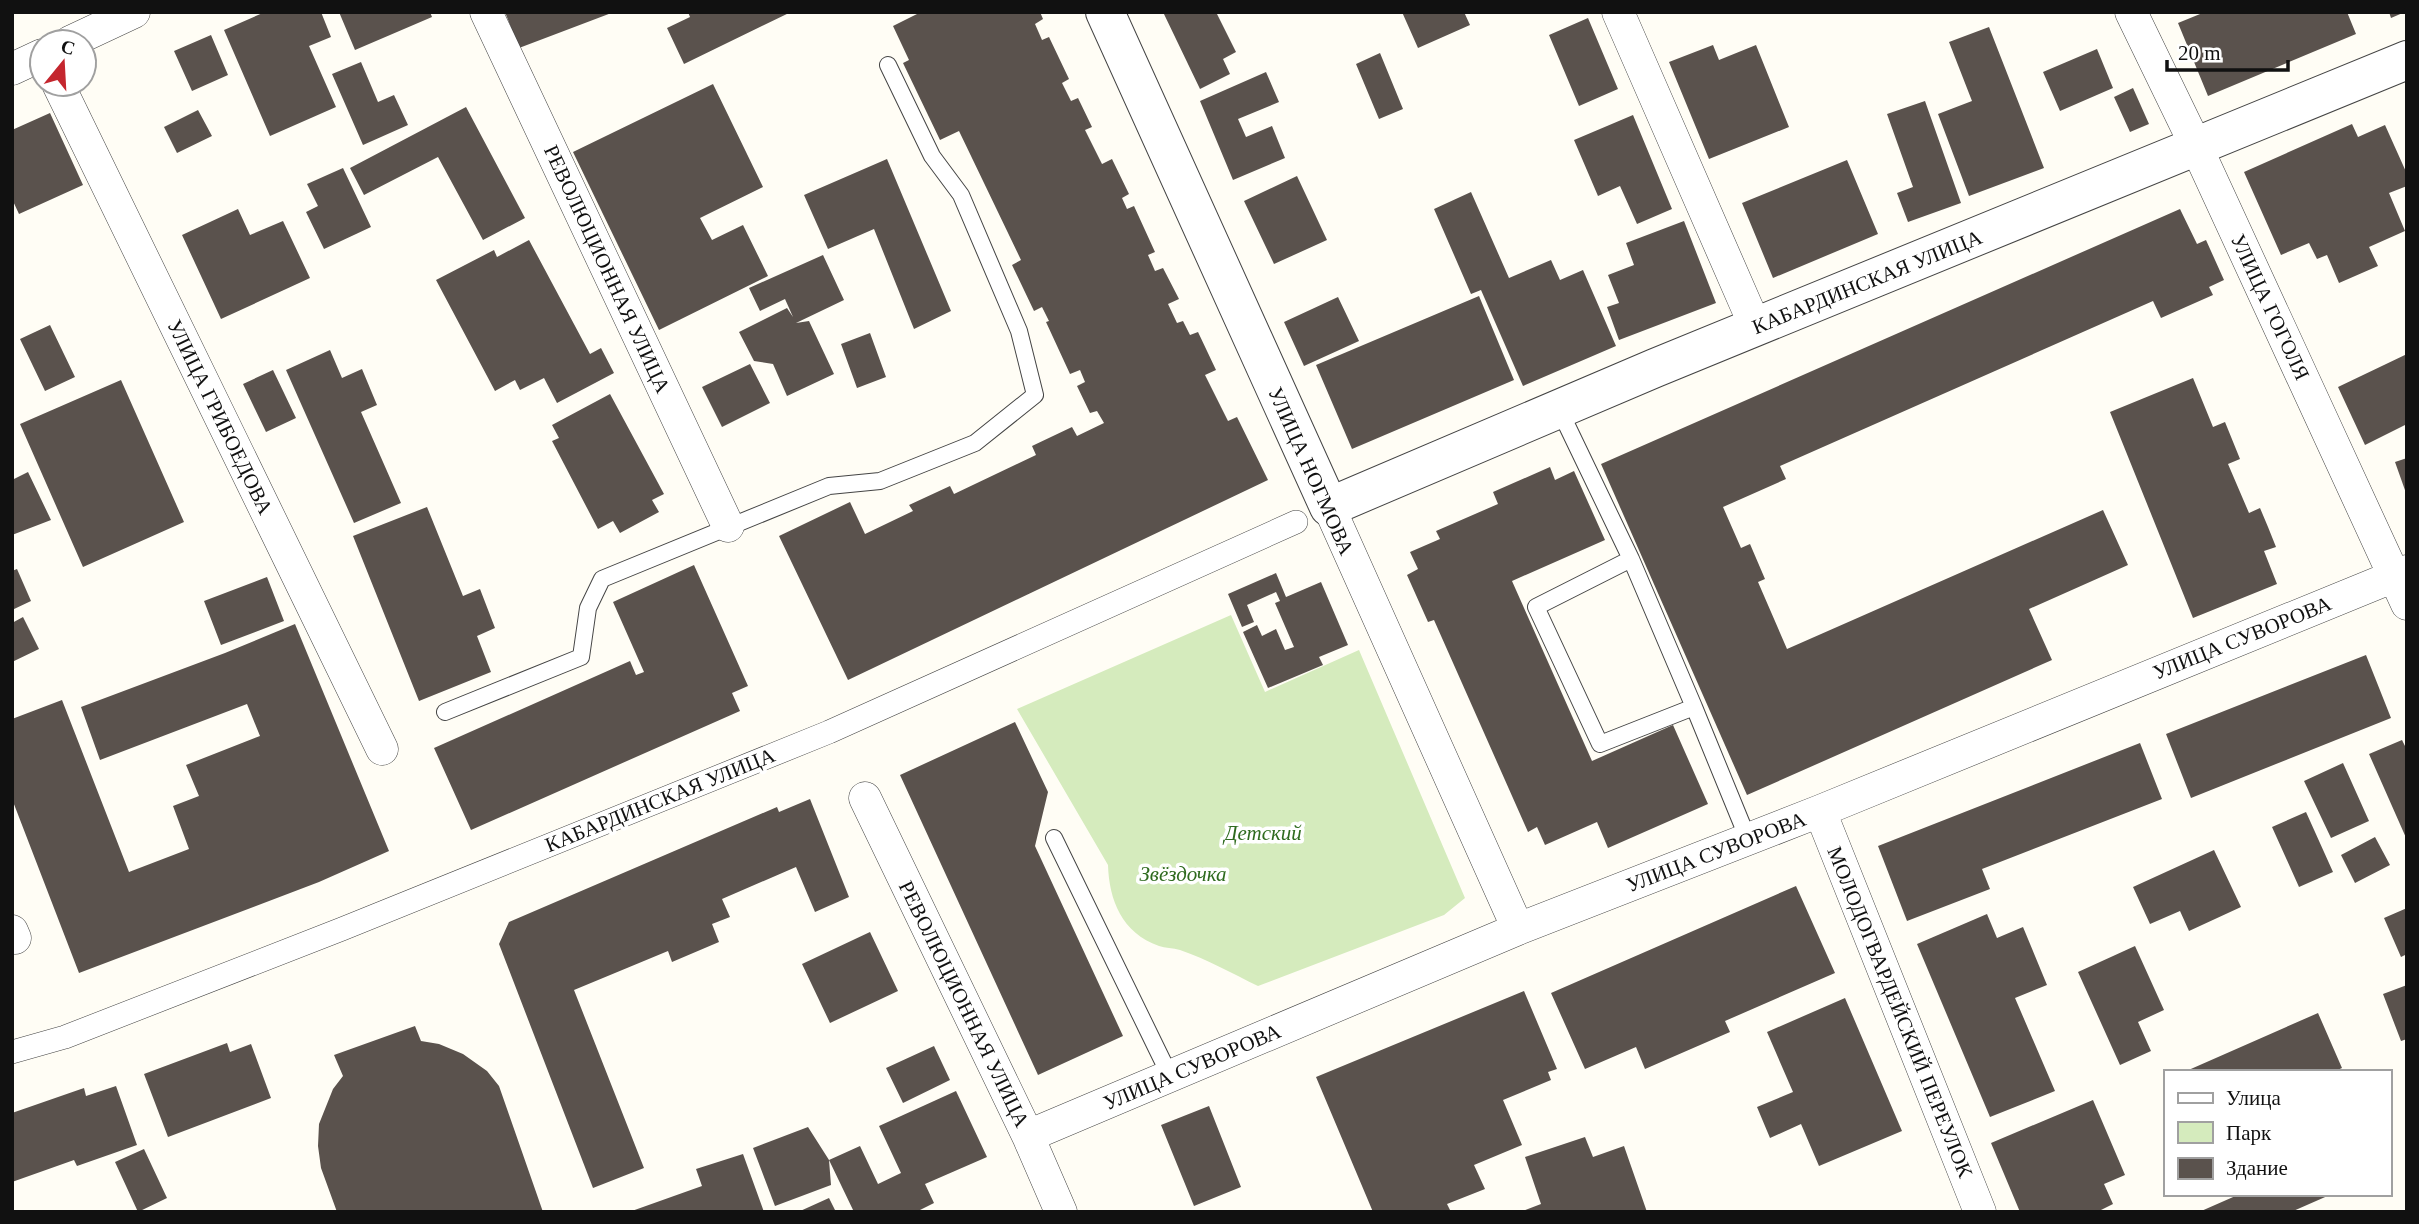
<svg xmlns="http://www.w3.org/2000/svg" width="2419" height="1224" viewBox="0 0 2419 1224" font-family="'Times New Roman',serif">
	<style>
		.green { fill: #d5ebbd }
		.building { fill: #5a524d }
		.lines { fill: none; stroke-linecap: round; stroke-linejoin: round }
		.service-casing { stroke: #444; stroke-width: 18 }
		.pedestrian-casing { stroke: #444; stroke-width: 24 }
		.minor-casing { stroke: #444; stroke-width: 33 }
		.tertiary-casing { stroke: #444; stroke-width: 40 }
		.service { stroke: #fff; stroke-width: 16 }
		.pedestrian { stroke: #fff; stroke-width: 23 }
		.minor { stroke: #fff; stroke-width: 32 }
		.tertiary { stroke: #fff; stroke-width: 38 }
		.labels { text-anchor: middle; stroke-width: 7; stroke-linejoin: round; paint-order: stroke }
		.street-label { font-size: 21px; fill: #111; stroke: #fff }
		.park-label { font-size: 21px; font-style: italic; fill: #2f6b1f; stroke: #fff }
	</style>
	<rect width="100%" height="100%" fill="#fffdf5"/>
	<!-- green -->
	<path class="green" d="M1231,615L1265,692L1359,650L1465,898L1444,915L1258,986C1233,974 1207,959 1180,950C1173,948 1165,948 1159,946C1122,933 1109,900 1108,865L1017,709Z"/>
	<!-- building -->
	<path class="building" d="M265,12H321L331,37L309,46L336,107L270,136L224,30Z
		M339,12H430L432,17L355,50Z
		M505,12H614L519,48Z
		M688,12H791L684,64L667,28L690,17Z
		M921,12H1040L1043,19L1035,24L1042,40L1049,37L1069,79L1062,83L1071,101L1078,98L1092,127L1085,130L1102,164L1112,159L1129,194L1122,198L1127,209L1134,206L1155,252L1148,255L1155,271L1163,268L1179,299L1168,304L1177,323L1183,321L1190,335L1198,332L1216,370L1205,375L1228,421L1237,417L1268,480L848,680L779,536L850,502L865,534L913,511L909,505L950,486L954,494L1036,455L1032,446L1072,427L1077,436L1104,423L1097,411L1090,413L1077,386L1085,382L1080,370L1070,374L1046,322L1049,321L1042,307L1034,311L1012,265L1021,260L959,131L940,140L903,63L909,60L893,26Z
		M1163,12H1216L1236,52L1223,59L1230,74L1200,89Z
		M1402,12H1464L1470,25L1418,48Z
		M2205,12H2347L2356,34L2208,96L2178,23Z
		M2389,12H2405L2391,18Z
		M1588,18L1618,89L1579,106L1549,35Z
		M1989,27L2044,168L1969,196L1938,114L1972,101L1949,42Z
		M211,35L228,75L192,91L174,51Z
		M1713,45L1719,60L1756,45L1789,127L1709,159L1669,62Z
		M2097,49L2113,88L2060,111L2043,72Z
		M1380,53L1403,109L1379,119L1356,64Z
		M361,62L378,102L394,95L408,125L363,145L332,74Z
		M1266,72L1279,102L1238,119L1246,137L1272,126L1285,158L1233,180L1200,101Z
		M713,84L763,187L700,218L712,240L743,225L768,276L659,330L573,152Z
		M2133,88L2149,124L2130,132L2114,97Z
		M1925,101L1961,203L1908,222L1897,193L1913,187L1887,114Z
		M466,107L525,218L483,240L438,157L364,195L350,168Z
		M198,110L212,136L177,153L164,127Z
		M50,113L83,185L19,214L12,199V130Z
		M1633,115L1672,209L1637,224L1620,186L1598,196L1574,140Z
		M2352,124L2358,137L2385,125L2407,174V186L2389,193L2405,231L2369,247L2378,266L2339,283L2327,255L2317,259L2309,243L2281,255L2244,172Z
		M887,159L951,311L914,329L874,229L828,249L804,195Z
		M1847,160L1878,234L1773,278L1742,203Z
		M343,168L371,227L324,249L306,212L318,206L307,184Z
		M1297,176L1327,240L1274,264L1244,201Z
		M1471,192L1509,278L1551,260L1560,280L1583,270L1616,346L1523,386L1481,290L1471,294L1434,209Z
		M238,209L250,235L283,221L310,278L221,319L182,235Z
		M2180,209L2197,244L2206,240L2224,280L2209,287L2213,295L2161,318L2153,301L1780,466L1786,479L1723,507L1741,548L1750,544L1765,579L1758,582L1787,649L2103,510L2128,565L2029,609L2052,660L1747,795L1601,464Z
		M1684,221L1716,303L1619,340L1607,307L1619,303L1608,275L1634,265L1626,243Z
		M529,240L590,354L601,348L614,373L557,403L544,378L520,390L515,380L495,391L436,280L494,250L497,257Z
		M823,255L844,300L796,323L809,321L834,374L787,396L773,364L754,361L739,332L787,308L793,317L785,299L760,311L749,288Z
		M1479,296L1514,380L1352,449L1316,365Z
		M1338,297L1359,341L1304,366L1284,322Z
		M50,325L75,377L45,391L20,339Z
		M870,333L886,377L857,388L841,344Z
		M330,350L342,378L362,369L377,405L361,412L401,503L354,523L286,370Z
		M2407,354V424L2365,445L2338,387Z
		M750,364L770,403L722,427L702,387Z
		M273,370L296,418L266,432L243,384Z
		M2193,378L2213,427L2225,422L2240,459L2228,464L2249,513L2260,508L2268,527L2276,547L2264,551L2277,584L2193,618L2110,412Z
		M121,380L184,522L83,567L20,424Z
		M610,394L664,494L652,500L659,512L620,533L613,521L598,529L552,441L559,438L552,425Z
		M2407,458V493H2406L2395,462Z
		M1550,467L1555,480L1574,471L1605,540L1512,581L1592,761L1673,725L1708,804L1608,848L1597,822L1545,845L1537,827L1528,832L1434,620L1428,622L1407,575L1418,569L1410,552L1440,539L1436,531L1498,504L1493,492Z
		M28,472L51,520L12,535V480Z
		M427,507L463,596L480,589L495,628L477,636L491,672L419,701L353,536Z
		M694,565L748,686L732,693L740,711L471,830L434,748L630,661L636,675L644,672L613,602Z
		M17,569L31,601L12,610V571Z
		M1276,573L1286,597L1321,582L1348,645L1319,657L1323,665L1268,688L1243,632L1257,625L1262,636L1276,629L1285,650L1294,647L1275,603L1280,601L1276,592L1247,605L1254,622L1242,627L1228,594Z
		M267,577L284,621L221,645L204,601Z
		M23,617L39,649L12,662V623Z
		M295,624L389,851L319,882L79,973L12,799V719L62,700L129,872L189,849L173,806L199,796L186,765L260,736L247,704L100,760L81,707L225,653Z
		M2366,655L2391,718L2191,798L2166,734Z
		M1015,722L1048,792L1035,846L1123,1036L1038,1075L900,775Z
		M2402,740L2407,750V840L2369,754Z
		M2140,743L2162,799L1982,869L1990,889L1907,921L1878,846Z
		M2343,763L2369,821L2331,838L2304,781Z
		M810,799L849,897L815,912L796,867L722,899L730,917L712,924L719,942L672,962L668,951L574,990L644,1168L593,1188L499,944L509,922L777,807L779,812Z
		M2306,812L2333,872L2299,887L2272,827Z
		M2375,837L2390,865L2355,883L2341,855Z
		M2214,850L2241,907L2189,931L2180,911L2150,924L2133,887Z
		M1796,886L1835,973L1725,1021L1730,1032L1645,1069L1636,1047L1585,1069L1551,993Z
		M2407,908V954L2401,957L2384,918Z
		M1987,914L1997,938L2023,927L2047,985L2015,998L2055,1091L1990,1117L1917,944Z
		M870,932L898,991L830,1023L802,964Z
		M2135,946L2164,1010L2138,1022L2151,1051L2120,1065L2078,972Z
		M2407,985V1039L2401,1041L2383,994Z
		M1524,991L1557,1069L1548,1072L1551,1080L1503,1100L1522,1145L1474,1165L1485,1189L1447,1204L1451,1212H1373L1316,1077Z
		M1845,998L1902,1131L1819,1166L1801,1124L1770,1138L1757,1107L1793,1092L1767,1032Z
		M2318,1013L2342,1068L2333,1072H2184Z
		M415,1026L421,1041L439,1044L463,1054L487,1071L499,1086L543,1212H337L321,1168L318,1146L319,1124L333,1089L343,1076L334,1055Z
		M227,1043L230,1052L251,1044L271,1098L168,1137L144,1074Z
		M934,1046L950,1080L903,1103L886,1068Z
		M116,1086L137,1145L77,1166L74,1160L12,1182V1113L84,1088L86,1096Z
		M956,1091L987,1157L925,1184L934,1203L916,1212H854L829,1160L860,1146L878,1184L901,1173L879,1126Z
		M2093,1100L2125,1175L2104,1184L2113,1204L2097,1212H2020L1991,1143Z
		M1209,1106L1241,1187L1194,1206L1161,1125Z
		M808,1127L829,1160L831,1185L775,1206L753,1148Z
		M1585,1137L1593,1157L1624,1146L1647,1212H1520L1541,1204L1525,1157Z
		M144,1149L167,1198L138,1212L115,1162Z
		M743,1154L764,1212H629L702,1186L696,1169Z
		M2240,1194H2332L2291,1212H2199Z
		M829,1198L836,1212H798Z"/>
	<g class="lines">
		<defs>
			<path id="service" d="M1559,409L1631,559
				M1694,707L1631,559L1536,607L1600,744L1694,707L1748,839
				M445,712L581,657L588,608L602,579L829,486L880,481L975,443L1035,395L1019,331L961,195L932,156L888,65
				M1054,838L1170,1076"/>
			<path id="pedestrian" d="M12,1052L65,1037L342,929L829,732L1296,522"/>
			<path id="minor" d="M486,12L728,526
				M1618,12L1756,328
				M2131,12L2196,146L2407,604
				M70,42L134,12
				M12,69L42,55
				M58,84L382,749
				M1329,507L1518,929
				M865,798L1028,1136L1061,1212
				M1820,811L1980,1212
				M12,931L15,938
				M1028,1136L1518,929L1820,811L2407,571"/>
			<path id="tertiary" d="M1105,12L1329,507L1655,368L2407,60"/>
		</defs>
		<!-- service casing -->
		<use href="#service" class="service-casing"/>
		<!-- pedestrian casing -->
		<use href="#pedestrian" class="pedestrian-casing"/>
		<!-- minor casing -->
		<use href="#minor" class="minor-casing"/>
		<!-- tertiary casing -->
		<use href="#tertiary" class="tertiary-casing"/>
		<!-- service -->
		<use href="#service" class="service"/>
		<!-- pedestrian -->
		<use href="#pedestrian" class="pedestrian"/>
		<!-- minor -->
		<use href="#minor" class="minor"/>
		<!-- tertiary -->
		<use href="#tertiary" class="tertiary"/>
	</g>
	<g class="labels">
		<!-- street labels -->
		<g class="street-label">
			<text transform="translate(607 269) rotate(65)" y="7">РЕВОЛЮЦИОННАЯ УЛИЦА</text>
			<text transform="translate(1867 282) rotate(-22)" y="7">КАБАРДИНСКАЯ УЛИЦА</text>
			<text transform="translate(2270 307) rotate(65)" y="7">УЛИЦА ГОГОЛЯ</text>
			<text transform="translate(220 417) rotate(64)" y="7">УЛИЦА ГРИБОЕДОВА</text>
			<text transform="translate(1311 471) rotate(66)" y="7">УЛИЦА НОГМОВА</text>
			<text transform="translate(2242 638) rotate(-22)" y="7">УЛИЦА СУВОРОВА</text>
			<text transform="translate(660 800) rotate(-22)" y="7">КАБАРДИНСКАЯ УЛИЦА</text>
			<text transform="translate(1716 852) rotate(-21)" y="7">УЛИЦА СУВОРОВА</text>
			<text transform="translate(964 1004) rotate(64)" y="7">РЕВОЛЮЦИОННАЯ УЛИЦА</text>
			<text transform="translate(1900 1012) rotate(68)" y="7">МОЛОДОГВАРДЕЙСКИЙ ПЕРЕУЛОК</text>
			<text transform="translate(1192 1067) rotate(-23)" y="7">УЛИЦА СУВОРОВА</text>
		</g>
		<!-- park labels -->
		<g class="park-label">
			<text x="1263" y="840">Детский</text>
			<text x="1183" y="881">Звёздочка</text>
		</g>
	</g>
	<!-- border -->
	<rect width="2419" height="1224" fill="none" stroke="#111111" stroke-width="28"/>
	<!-- legend -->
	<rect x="2164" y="1070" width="228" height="126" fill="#ffffff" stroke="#a0a0a0" stroke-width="2"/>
	<rect x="2178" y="1093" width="35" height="10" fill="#ffffff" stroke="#a0a0a0" stroke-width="2"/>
	<text x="2226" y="1105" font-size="21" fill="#111111">Улица</text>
	<rect x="2178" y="1122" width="35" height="21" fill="#d5ebbd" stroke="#a0a0a0" stroke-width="2"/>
	<text x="2226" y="1140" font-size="21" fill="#111111">Парк</text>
	<rect x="2178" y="1158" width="35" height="21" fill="#5a524d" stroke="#a0a0a0" stroke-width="2"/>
	<text x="2226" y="1175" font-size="21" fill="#111111">Здание</text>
	<!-- north arrow -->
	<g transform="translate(63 63) rotate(18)"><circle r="33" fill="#ffffff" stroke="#a0a0a0" stroke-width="2"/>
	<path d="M0-5L12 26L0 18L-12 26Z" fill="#c4262e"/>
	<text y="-10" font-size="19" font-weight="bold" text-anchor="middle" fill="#111111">С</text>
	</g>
	<!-- scale -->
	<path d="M2167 60v10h121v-10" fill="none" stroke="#111111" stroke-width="3.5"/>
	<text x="2178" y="60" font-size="21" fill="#111111" stroke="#ffffff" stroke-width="5" paint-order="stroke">20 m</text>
</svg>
